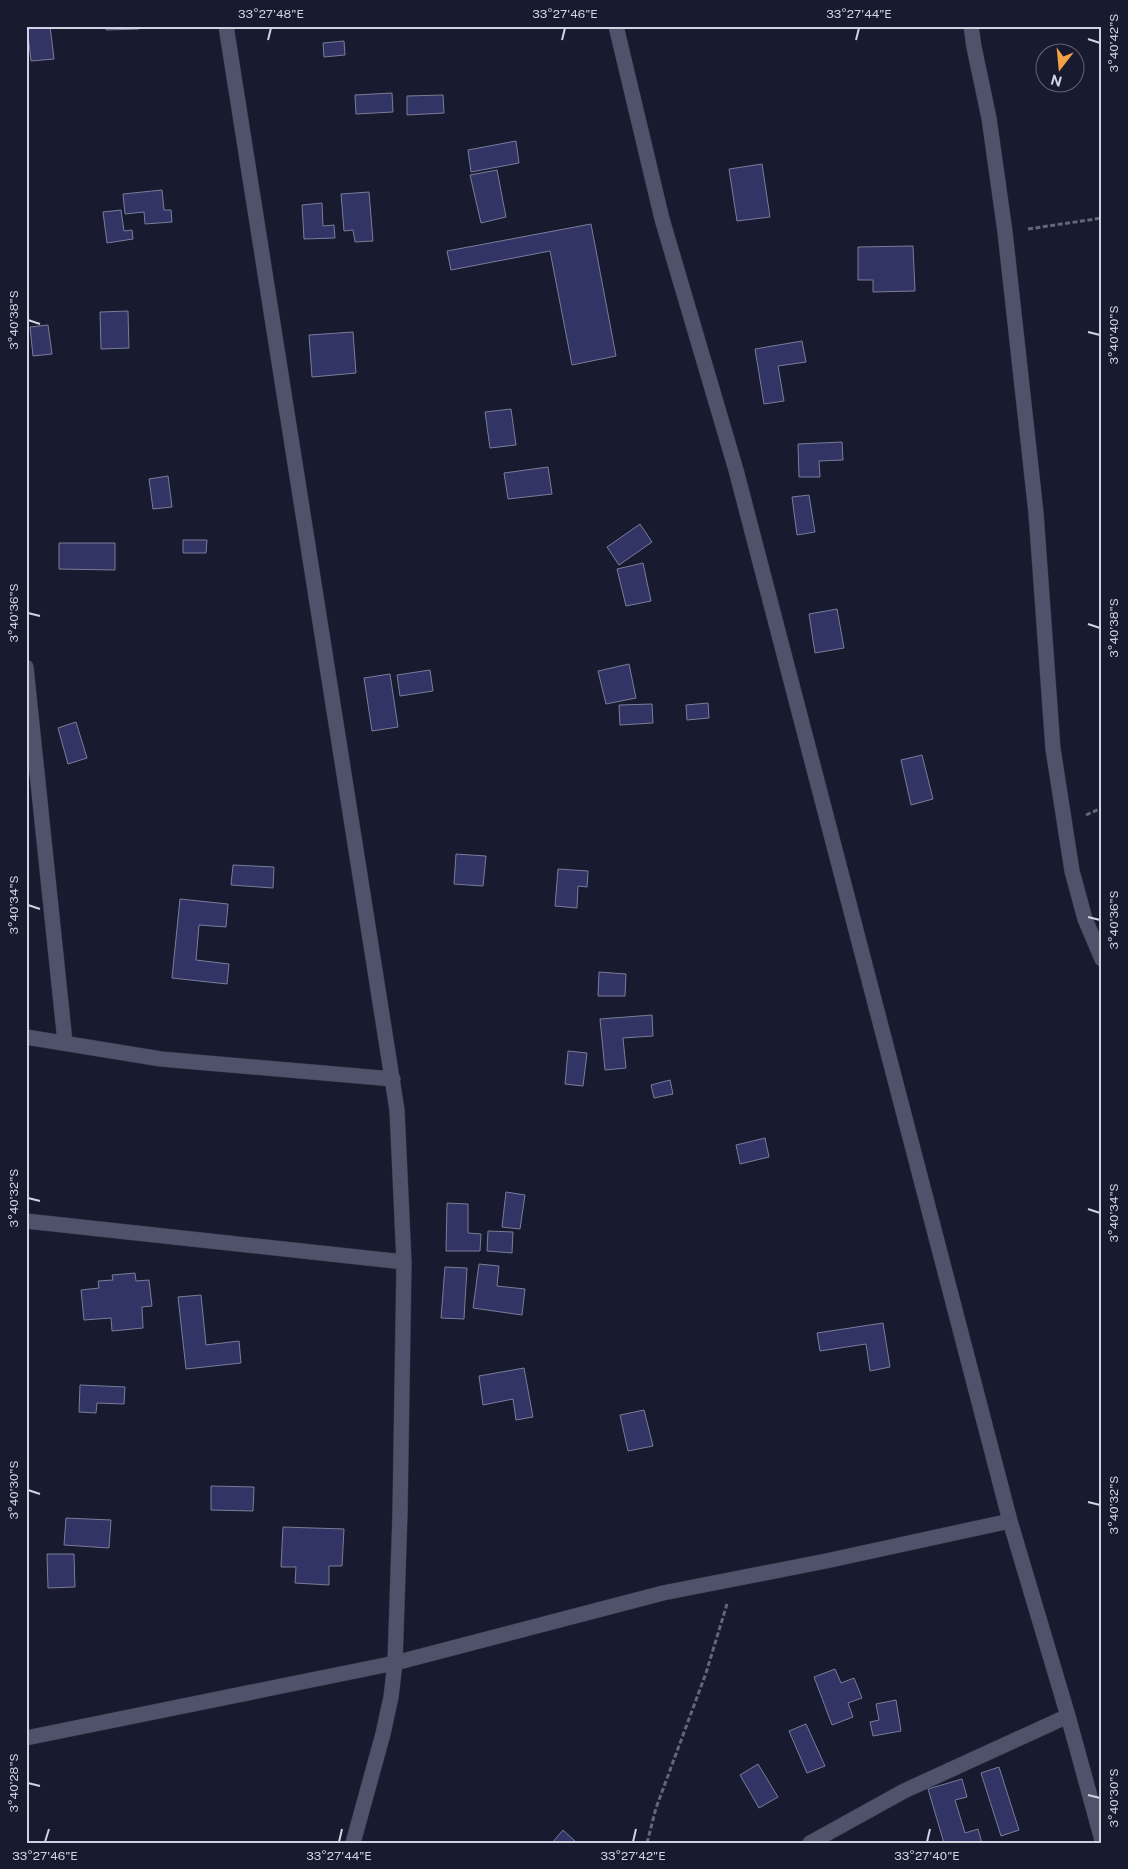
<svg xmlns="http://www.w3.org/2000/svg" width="1128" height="1869" viewBox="0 0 1128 1869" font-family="'Public Sans',sans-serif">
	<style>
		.building { fill: #323465; stroke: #797d98 }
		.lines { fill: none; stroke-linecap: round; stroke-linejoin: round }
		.minor-casing { stroke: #323243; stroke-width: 16 }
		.path { stroke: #636578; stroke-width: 3; stroke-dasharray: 5 2.5; stroke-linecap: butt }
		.minor { stroke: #4f526b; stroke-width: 15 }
		.ticks { fill: none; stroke: #d1d3e2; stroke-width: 2 }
		.neatline { fill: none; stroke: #d1d3e2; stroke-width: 2 }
		.ticks-label { font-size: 12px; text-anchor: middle; fill: #d1d3e2 }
	</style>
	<rect width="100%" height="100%" fill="#181a2f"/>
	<!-- building -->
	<path class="building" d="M27,26H50L54,59L31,61Z
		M106,26H139V29L106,30Z
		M344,41L345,55L324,57L323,43Z
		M392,93L393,112L356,114L355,95Z
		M443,95L444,113L407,115V96Z
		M516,141L519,163L471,172L468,150Z
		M762,164L770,217L737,221L729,169Z
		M497,170L506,217L481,223L470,175Z
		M162,190L164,210H171L172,222L145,224L144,212L125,214L123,194Z
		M369,192L373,241L355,242L353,230L344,231L341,194Z
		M322,203L323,226L334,225L335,238L304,239L302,205Z
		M121,210L124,231L132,230L133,239L107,243L103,212Z
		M591,224L616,356L572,365L550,251L451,270L447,251Z
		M913,246L915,291L873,292V280H858V247Z
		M128,311L129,348L101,349L100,312Z
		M48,325L52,354L33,356L30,327Z
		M353,332L356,373L312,377L309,335Z
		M802,341L806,362L778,366L784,401L764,404L755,349Z
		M511,409L516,445L490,448L485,412Z
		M842,442L843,460L819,461L820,477H799L798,444Z
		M548,467L552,494L508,499L504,473Z
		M168,476L172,507L153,509L149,479Z
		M809,495L815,532L797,535L792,497Z
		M640,524L652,542L619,565L607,547Z
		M183,540H207L206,553H183Z
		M59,543H115V570L59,569Z
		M643,563L651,601L626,606L617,569Z
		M837,609L844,648L815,653L809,614Z
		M629,664L636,698L606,704L598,671Z
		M430,670L433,691L400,696L397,675Z
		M390,674L398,727L372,731L364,678Z
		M708,703L709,718L687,720L686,705Z
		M652,704L653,723L620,725L619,705Z
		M76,722L87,758L68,764L58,728Z
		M922,755L933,799L911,805L901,760Z
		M456,854L486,856L483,886L454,884Z
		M233,865L274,867L273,888L231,885Z
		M558,869L588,871L587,887L578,886L577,908L555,906Z
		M180,899L228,904L226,927L199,925L196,960L229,964L227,984L172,978Z
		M599,972L626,974L625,996H598Z
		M652,1015L653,1036L623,1038L626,1068L605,1070L600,1019Z
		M568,1051L587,1053L583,1086L565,1084Z
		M670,1080L673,1094L654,1098L651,1085Z
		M765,1138L769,1157L740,1164L736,1145Z
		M506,1192L525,1195L520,1229L502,1227Z
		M447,1203L468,1204V1233L481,1234L480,1251H446Z
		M488,1231L513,1232L512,1253L487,1251Z
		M479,1264L499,1266L497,1286L525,1289L522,1315L473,1308Z
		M445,1267L467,1268L464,1319L441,1318Z
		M135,1273L136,1281L149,1280L152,1306L142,1307L143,1328L112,1331L111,1318L84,1320L81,1290L99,1288L98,1281L113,1280L112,1275Z
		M201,1295L206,1345L239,1341L241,1363L186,1369L178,1297Z
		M883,1323L890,1367L870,1371L866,1344L820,1351L817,1333Z
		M524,1368L533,1417L516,1420L513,1399L483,1405L479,1376Z
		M80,1385L125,1387L124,1404L97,1403L96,1413L79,1412Z
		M644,1410L653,1446L628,1451L620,1415Z
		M211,1486L254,1487L253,1511L211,1510Z
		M66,1518L111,1520L109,1548L64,1545Z
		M283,1527L344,1529L342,1566H329V1585L295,1583L296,1567H281Z
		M47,1554H74L75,1587L48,1588Z
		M835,1669L841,1683L854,1678L862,1698L848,1703L853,1717L832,1725L814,1677Z
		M896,1700L901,1731L873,1736L870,1722L879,1720L876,1704Z
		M806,1724L825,1766L807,1773L789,1731Z
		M758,1764L778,1797L759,1808L740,1775Z
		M999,1767L1019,1830L1001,1836L981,1773Z
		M962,1779L967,1797L955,1800L965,1833L978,1829L982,1843H944L928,1789Z
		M563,1830L577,1843H552Z"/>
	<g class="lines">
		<defs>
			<path id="minor" d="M226,26L397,1110L404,1262L400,1513L395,1663L391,1697L383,1734L353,1843
				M616,26L662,219L736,470L1010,1521L1068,1716L1102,1840
				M971,26L974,47L989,118L1005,232L1036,513L1053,749L1072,871L1085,919L1102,959
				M26,667L65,1042
				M26,1037L161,1059L393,1079
				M26,1221L404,1262
				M26,1738L395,1663L663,1593L826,1561L1010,1521
				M810,1843L904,1791L1068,1716"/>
		</defs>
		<!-- minor casing -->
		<use href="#minor" class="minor-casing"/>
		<!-- path -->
		<path class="path" d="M1028,229L1102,218
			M1086,815L1102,808
			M647,1843L656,1808L706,1673L727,1604"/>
		<!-- minor -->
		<use href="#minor" class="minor"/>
	</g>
	<!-- ticks -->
	<path class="ticks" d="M1088,39L1100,43M268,40L271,28M562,40L565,28M856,40L859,28M28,320L40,324M1088,332L1100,335M28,613L40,616M1088,624L1100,628M28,905L40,909M1088,917L1100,920M28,1198L40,1201M1088,1209L1100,1213M28,1490L40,1494M1088,1502L1100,1505M28,1783L40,1786M1088,1795L1100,1798M45,1842L49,1829M339,1842L342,1829M633,1842L636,1829M927,1842L930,1829"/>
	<!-- border -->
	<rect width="1128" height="1869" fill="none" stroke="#181a2f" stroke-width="55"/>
	<!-- north arrow -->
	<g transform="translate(1060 68) rotate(196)"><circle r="24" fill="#181a2f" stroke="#626477"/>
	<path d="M0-4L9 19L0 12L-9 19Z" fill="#f4a344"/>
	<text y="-8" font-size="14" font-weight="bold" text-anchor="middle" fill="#d1d3e2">N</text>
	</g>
	<rect x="28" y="28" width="1072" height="1814" class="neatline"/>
	<g class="ticks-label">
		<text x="271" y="18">33°27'48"E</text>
		<text x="565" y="18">33°27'46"E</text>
		<text x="859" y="18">33°27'44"E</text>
		<text transform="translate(1114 43) rotate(-90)" y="4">3°40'42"S</text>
		<text transform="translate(14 320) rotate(-90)" y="4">3°40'38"S</text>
		<text transform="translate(1114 335) rotate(-90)" y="4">3°40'40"S</text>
		<text transform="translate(14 613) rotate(-90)" y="4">3°40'36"S</text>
		<text transform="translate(1114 628) rotate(-90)" y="4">3°40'38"S</text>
		<text transform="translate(14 905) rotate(-90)" y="4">3°40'34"S</text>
		<text transform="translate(1114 920) rotate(-90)" y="4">3°40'36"S</text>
		<text transform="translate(14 1198) rotate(-90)" y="4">3°40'32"S</text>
		<text transform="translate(1114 1213) rotate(-90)" y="4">3°40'34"S</text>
		<text transform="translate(14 1490) rotate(-90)" y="4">3°40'30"S</text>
		<text transform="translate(1114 1505) rotate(-90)" y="4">3°40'32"S</text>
		<text transform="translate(14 1783) rotate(-90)" y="4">3°40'28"S</text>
		<text transform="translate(1114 1798) rotate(-90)" y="4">3°40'30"S</text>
		<text x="45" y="1860">33°27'46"E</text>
		<text x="339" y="1860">33°27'44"E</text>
		<text x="633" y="1860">33°27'42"E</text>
		<text x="927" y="1860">33°27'40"E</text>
	</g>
</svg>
